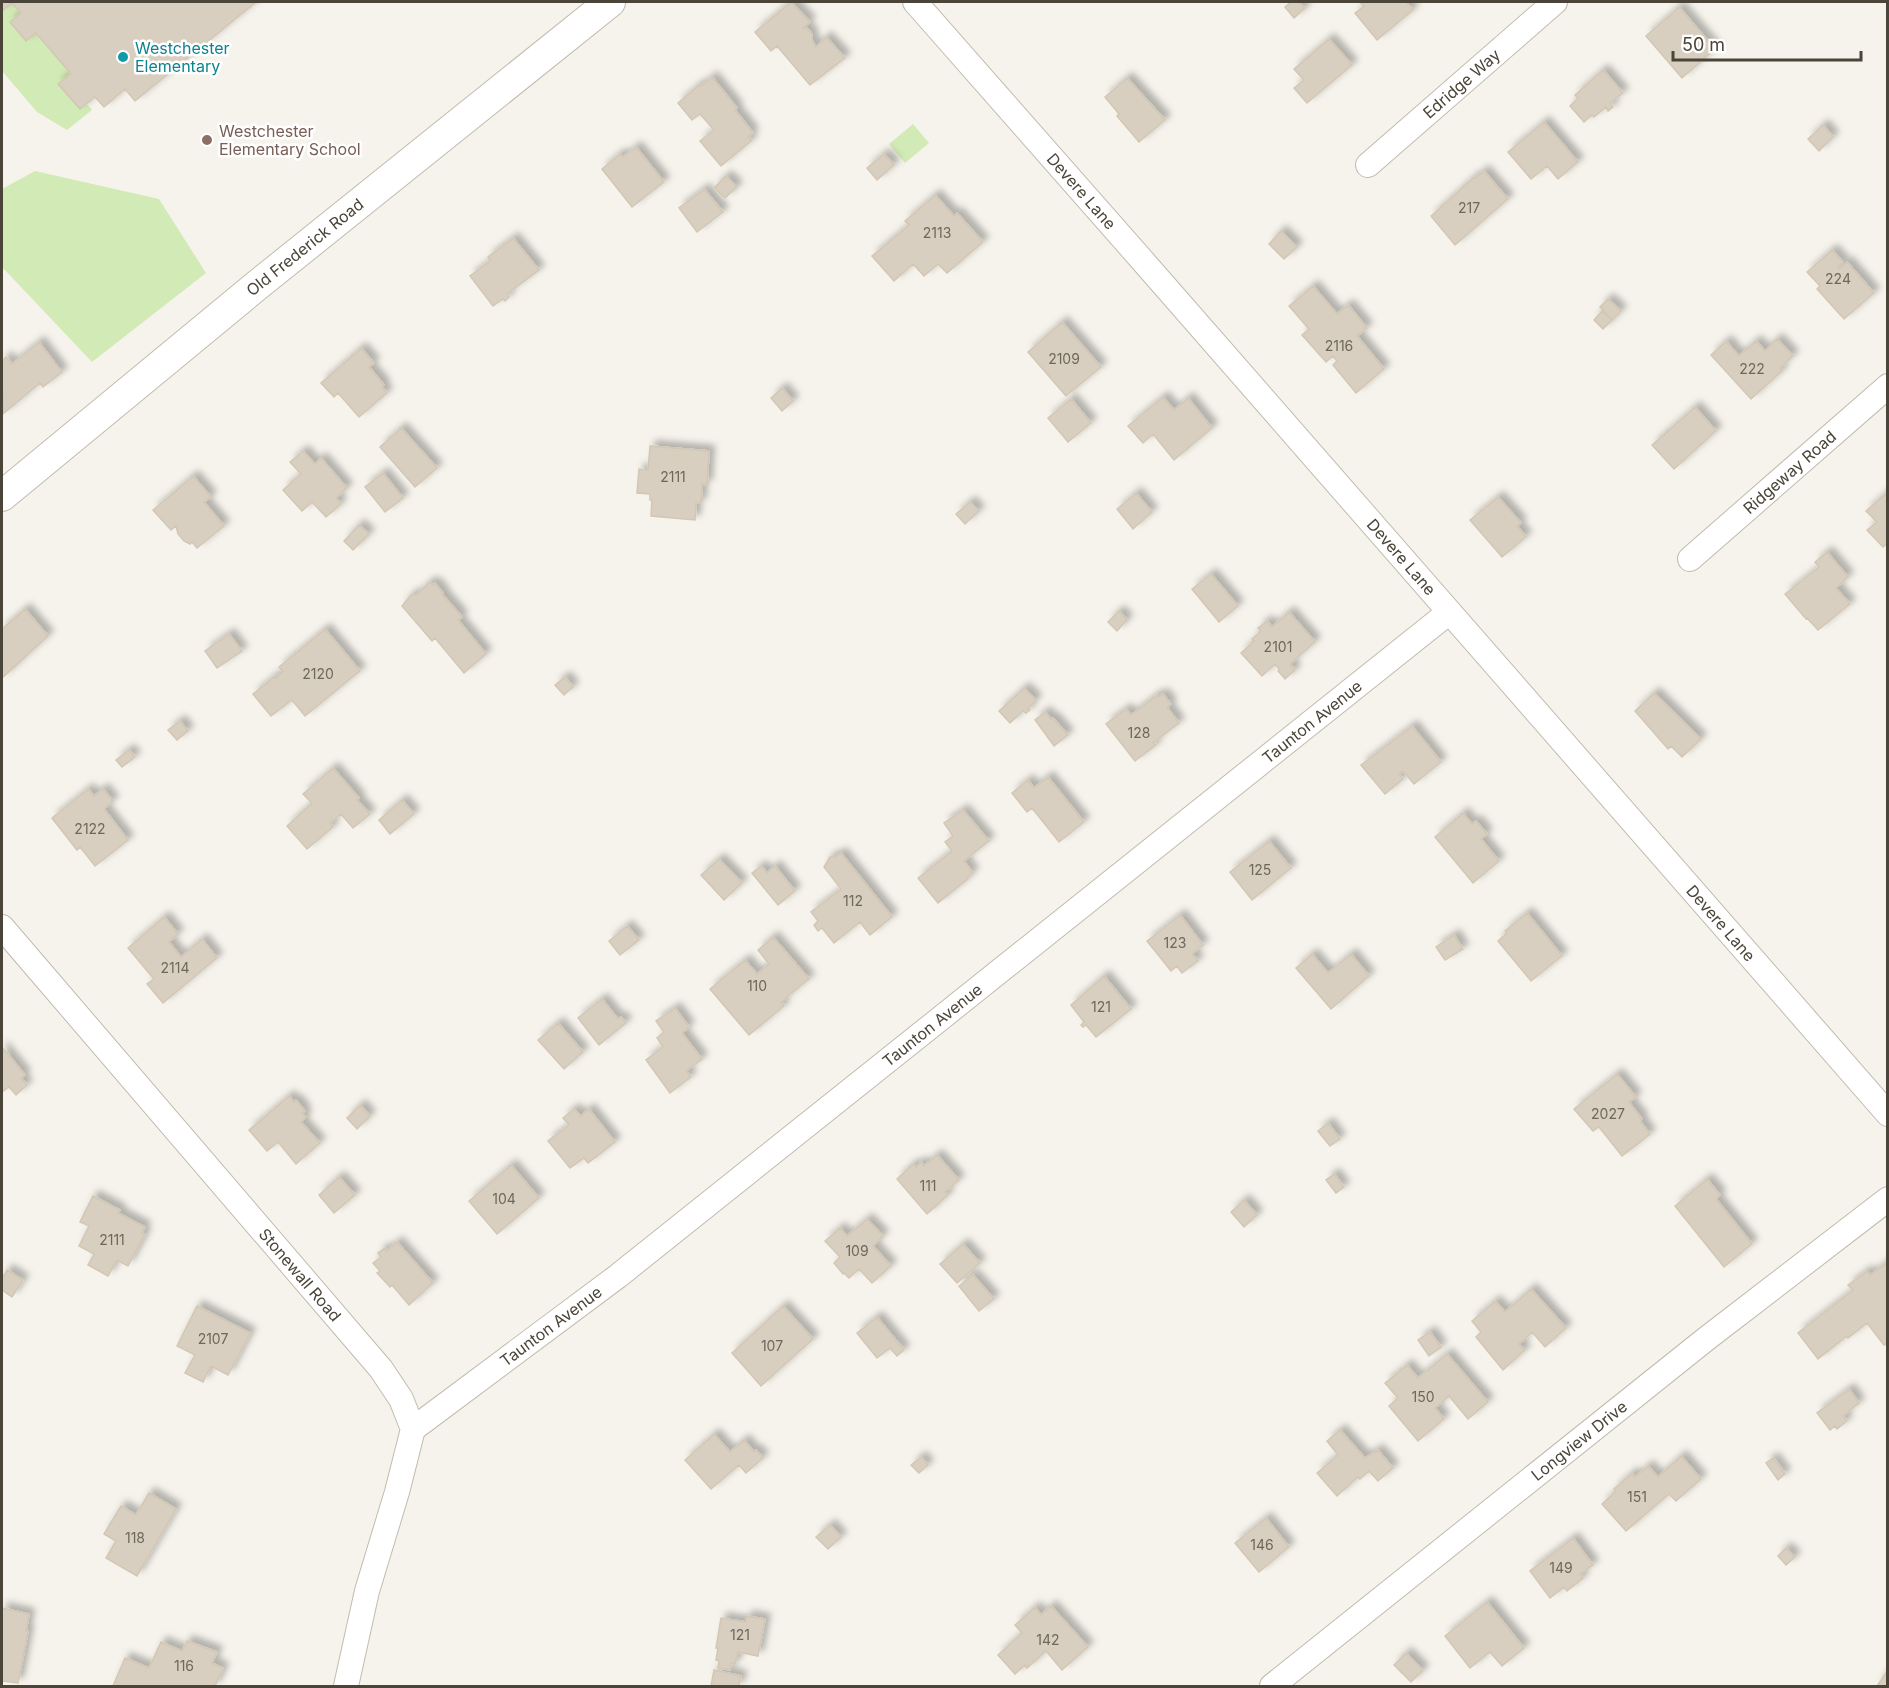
<svg xmlns="http://www.w3.org/2000/svg" width="1889" height="1688" viewBox="0 0 1889 1688" font-family="Inter,sans-serif">
	<style>
		.green { fill: #d2eab5 }
		.building { fill: #d8cfc1; stroke: #d3c7b4; stroke-width: 1.5; filter: url(#shadow) }
		.lines { fill: none; stroke-linecap: round; stroke-linejoin: round }
		.minor-casing { stroke: #c2bbae; stroke-width: 26 }
		.tertiary-casing { stroke: #c2bbae; stroke-width: 32 }
		.minor { stroke: #fff; stroke-width: 24 }
		.tertiary { stroke: #fff; stroke-width: 30 }
		.culture-dot { fill: #0f9aa8; stroke: #fff; stroke-width: 2 }
		.education-dot { fill: #8d6e63; stroke: #fff; stroke-width: 2 }
		.labels { text-anchor: middle; stroke-width: 5; stroke-linejoin: round; paint-order: stroke }
		.number-label { font-size: 14px; fill: #6e675b }
		.culture-label { font-size: 16px; fill: #0d838f; stroke: #fff; text-anchor: start }
		.street-label { font-size: 16px; fill: #4b4439; stroke: #fff }
		.education-label { font-size: 16px; fill: #785e54; stroke: #fff; text-anchor: start }
	</style>
	<defs>
		<filter id="shadow"><feDropShadow dx="5.5" dy="-5.5" stdDeviation="3" flood-color="#0004"/></filter>
	</defs>
	<rect width="100%" height="100%" fill="#f6f3ec"/>
	<!-- green -->
	<path class="green" d="M12,3L21,13L10,22L26,41L36,33L71,74L58,84L80,109L87,104L92,110L67,130L37,112L2,71V11Z
		M913,124L929,143L905,163L889,144Z
		M35,171L159,199L206,273L92,362L2,267V189Z"/>
	<!-- building -->
	<path class="building" d="M2,2H256L135,101L125,89L104,107L95,97L80,109L58,84L71,74L36,33L26,41L10,22L21,13L12,3L2,11Z
		M791,2L810,22L803,28H807L812,34V40L816,47L826,37L845,58L810,85L777,46L771,51L755,32Z
		M1291,2H1299L1305,8L1294,18L1285,7Z
		M1360,2H1406L1413,10L1377,40L1355,13L1364,6Z
		M1679,7L1715,49L1682,78L1646,36Z
		M1329,39L1352,65L1307,103L1294,88L1304,80L1294,69Z
		M1603,70L1623,93L1610,103L1613,107L1608,111L1606,107L1594,117L1592,115L1584,122L1570,106L1578,98L1575,95Z
		M712,77L737,108L735,110L753,133L748,137L752,140L721,166L700,141L714,130L700,114L692,120L678,103L699,85L701,86Z
		M1127,78L1165,120L1139,142L1117,116L1119,114L1105,97Z
		M1544,122L1578,162L1558,179L1547,166L1531,179L1508,152Z
		M1823,125L1833,137L1819,151L1808,139Z
		M636,147L664,182L632,207L602,169L620,154L623,157Z
		M884,154L894,165L877,180L867,168Z
		M1484,171L1508,199L1455,245L1431,216L1474,177L1475,178Z
		M726,176L737,187L725,198L714,188Z
		M704,189L723,212L697,232L679,208Z
		M935,195L954,216L957,213L983,242L947,273L938,264L924,276L913,264L894,281L872,256L909,225L905,221Z
		M1281,231L1297,247L1284,259L1269,244Z
		M513,238L539,270L507,294L509,297L505,301L503,299L493,306L470,276L490,261L488,257Z
		M1832,250L1843,262L1838,267L1839,269L1847,262L1874,293L1844,319L1817,289L1820,286L1807,272Z
		M1313,286L1337,314L1348,305L1367,328L1357,336L1384,369L1356,393L1333,365L1337,361L1333,356L1326,362L1302,335L1309,329L1289,306Z
		M1608,299L1621,311L1612,320L1600,307Z
		M1602,311L1612,320L1603,329L1594,320Z
		M1062,322L1101,367L1066,396L1028,352Z
		M1777,339L1793,356L1780,368L1782,371L1751,399L1711,355L1726,341L1739,356L1756,341L1765,351Z
		M39,342L62,372L43,387L40,383L3,414L2,361L6,357L12,364Z
		M361,348L374,363L369,367L384,385L382,387L387,393L359,417L338,393L334,397L321,383Z
		M782,388L793,401L782,411L771,398Z
		M1163,397L1174,410L1188,398L1212,428L1174,460L1153,434L1143,443L1128,426Z
		M1071,399L1091,423L1068,442L1048,418Z
		M1695,407L1716,431L1674,469L1652,445Z
		M401,428L437,468L415,487L380,447Z
		M650,446L709,451L707,485L702,484L701,503H696L695,520L651,516L652,500H650V494L637,493L639,469L648,470Z
		M303,451L315,464L321,458L347,488L336,498L341,504L326,517L312,502L302,511L283,490L301,474L290,462Z
		M383,473L403,498L385,512L365,487Z
		M193,476L211,497L204,502L224,526L197,548L192,542L190,544L184,541L178,534L176,526L171,530L153,510Z
		M1888,492V543L1883,547L1867,530L1877,522L1866,511Z
		M1136,493L1152,512L1133,529L1117,509Z
		M1498,497L1521,523L1517,526L1526,537L1502,557L1470,520Z
		M970,502L979,511L965,524L956,514Z
		M359,525L369,534L353,550L344,541Z
		M1827,552L1848,577L1836,588L1850,604L1818,630L1807,618L1806,619L1785,594L1819,567L1815,562Z
		M1211,574L1238,606L1219,622L1192,589Z
		M430,582L433,585L435,583L443,593L442,594L462,617L458,620L486,654L464,673L435,638L432,641L402,606L411,595H416Z
		M25,609L48,636L2,678V629Z
		M1119,611L1127,620L1117,631L1108,622Z
		M1289,612L1315,642L1290,664L1295,670L1285,679L1278,671L1279,669L1275,664L1262,676L1241,653L1254,641L1252,639L1261,631L1258,628L1267,621L1272,627Z
		M325,629L360,671L305,716L292,700L271,716L253,694L275,676L276,678L283,672L279,667Z
		M229,634L242,651L217,668L205,651Z
		M565,677L573,687L564,695L555,685Z
		M1024,688L1036,700L1028,708L1030,710L1026,713L1023,711L1010,723L999,711Z
		M1654,693L1701,739L1682,757L1671,746L1668,749L1635,711Z
		M1163,694L1171,704L1167,707L1179,723L1153,743L1156,745L1135,761L1106,724L1126,709L1131,715L1157,695L1158,697Z
		M1045,712L1051,719L1053,718L1068,735L1054,746L1035,720Z
		M180,721L188,731L177,740L168,730Z
		M1412,726L1441,762L1414,784L1403,771L1399,774L1403,779L1385,794L1361,765Z
		M129,750L135,757L122,767L116,760Z
		M333,768L359,798L357,800L370,814L353,828L341,814L330,823L333,827L307,849L287,826L312,803L303,794Z
		M1048,777L1084,822L1059,842L1032,808L1027,812L1012,793L1028,780L1034,788Z
		M88,789L94,796L103,789L113,801L104,809L128,840L95,866L80,847L77,850L52,818Z
		M402,800L414,814L390,834L379,820Z
		M963,810L989,841L964,861L973,873L967,878L968,879L938,903L918,878L952,851L945,842L953,836L944,823Z
		M1463,813L1472,824L1476,821L1487,834L1481,839L1499,861L1473,883L1435,837Z
		M1269,841L1291,868L1252,900L1230,872Z
		M841,853L892,917L870,935L860,922L834,943L822,928L818,931L814,925L818,921L811,912L841,889L824,867L830,857H835Z
		M719,859L742,883L724,900L701,875Z
		M761,866L767,873L775,866L795,891L778,905L752,873Z
		M1527,913L1562,956L1531,981L1498,941L1507,933L1505,931Z
		M1180,915L1203,945L1192,954L1198,961L1182,973L1177,966L1171,971L1147,941Z
		M164,917L178,934L169,942L181,957L202,939L217,958L163,1003L147,984L154,979L128,948Z
		M627,926L639,940L620,955L609,941Z
		M1454,935L1463,949L1445,960L1436,947Z
		M773,937L809,979L781,1002L784,1006L749,1035L710,989L745,960L757,974L769,964L758,950Z
		M1312,954L1328,973L1351,954L1369,976L1331,1009L1296,968Z
		M1104,976L1131,1009L1096,1037L1086,1025L1083,1027L1081,1025L1084,1022L1071,1005Z
		M602,999L618,1019L621,1017L626,1023L599,1045L578,1018Z
		M675,1008L689,1027L682,1033L702,1059L686,1071L691,1077L670,1093L646,1060L663,1047L657,1038L664,1032L656,1021Z
		M558,1023L583,1052L564,1069L538,1040Z
		M2,1047L25,1075L21,1078L27,1085L16,1095L9,1087L2,1092Z
		M1617,1074L1636,1097L1629,1102L1642,1119L1640,1121L1650,1134L1622,1156L1599,1127L1593,1131L1574,1109Z
		M289,1096L294,1102L296,1100L305,1111L302,1113L306,1117L301,1122L320,1143L296,1164L278,1142L267,1151L249,1130Z
		M360,1105L370,1116L357,1129L347,1118Z
		M574,1109L581,1116L589,1109L615,1142L588,1163L584,1158L570,1168L548,1141L569,1125L563,1118Z
		M1328,1123L1340,1139L1330,1146L1318,1131Z
		M937,1155L959,1180L945,1192L948,1195L927,1214L897,1179L913,1164L916,1167L921,1162L924,1166Z
		M511,1165L539,1198L497,1234L469,1201Z
		M1334,1174L1344,1187L1336,1193L1326,1180Z
		M339,1177L355,1195L334,1213L319,1195Z
		M1707,1179L1720,1195L1716,1199L1752,1244L1724,1267L1675,1206Z
		M93,1196L120,1210L118,1213L145,1227L142,1233L145,1234L128,1266L117,1260L108,1276L88,1265L94,1254L79,1246L89,1226L80,1222Z
		M1244,1200L1257,1215L1244,1227L1231,1212Z
		M867,1219L883,1236L873,1246L891,1266L872,1283L859,1269L849,1278L844,1273L843,1274L834,1263L840,1257L825,1241L840,1228L847,1236Z
		M397,1242L433,1283L409,1305L392,1285L390,1287L377,1273L380,1271L373,1263L381,1257L378,1253L385,1248L387,1251Z
		M963,1244L980,1263L957,1283L940,1264Z
		M1888,1262V1343L1884,1345L1867,1323L1848,1338L1847,1336L1818,1359L1798,1333L1853,1290L1848,1285L1867,1271L1870,1275Z
		M7,1270L23,1280L12,1297L2,1290V1279Z
		M973,1275L994,1299L979,1311L959,1286Z
		M1531,1289L1566,1328L1545,1347L1532,1332L1519,1344L1525,1350L1503,1370L1476,1337L1481,1332L1472,1321L1495,1301L1505,1312Z
		M197,1306L250,1333L228,1375L211,1366L203,1382L185,1373L195,1355L177,1346Z
		M783,1306L813,1339L761,1386L732,1353Z
		M877,1317L904,1350L897,1356L890,1348L877,1358L857,1333Z
		M1430,1332L1441,1347L1429,1356L1418,1340Z
		M1447,1354L1488,1402L1468,1419L1449,1396L1435,1408L1444,1419L1418,1441L1389,1406L1398,1398L1385,1383L1407,1365L1418,1378Z
		M1849,1389L1859,1403L1843,1416L1847,1421L1837,1429L1835,1426L1830,1430L1817,1413Z
		M1340,1430L1365,1458L1378,1450L1393,1468L1378,1481L1369,1471L1360,1479L1358,1477L1337,1496L1317,1473L1338,1455L1327,1441Z
		M714,1434L730,1452L744,1440L754,1452L756,1450L763,1458L746,1473L739,1465L711,1489L685,1460Z
		M1681,1456L1701,1479L1676,1501L1669,1494L1626,1531L1602,1504L1616,1491L1614,1489L1632,1473L1635,1477L1648,1466L1658,1477Z
		M921,1457L928,1465L919,1473L911,1465Z
		M1773,1458L1785,1474L1778,1480L1766,1463Z
		M149,1493L176,1509L137,1576L106,1558L116,1541L104,1534L121,1506L136,1515Z
		M1266,1518L1289,1547L1259,1572L1235,1543Z
		M830,1525L841,1537L828,1549L816,1537Z
		M1573,1538L1593,1565L1580,1574L1583,1578L1567,1591L1564,1587L1550,1598L1530,1571Z
		M1786,1548L1795,1557L1786,1565L1778,1556Z
		M1487,1602L1524,1648L1502,1666L1490,1652L1470,1668L1445,1636Z
		M1051,1606L1088,1647L1062,1670L1046,1651L1027,1668L1025,1665L1015,1674L998,1655L1022,1633L1015,1625L1035,1607L1041,1615Z
		M2,1608L29,1614L26,1631H28L18,1683L2,1681Z
		M747,1616L765,1619L758,1656L738,1652L735,1664L731,1663L730,1670L718,1668L719,1661L716,1660L718,1648H716L721,1618L746,1622Z
		M187,1641L217,1652L212,1663L223,1668L215,1686H113L125,1658L149,1668L161,1642L182,1651Z
		M1406,1653L1423,1670L1411,1682L1394,1665Z
		M714,1670L741,1676L739,1686H711Z
		M1888,1670V1686H1877Z"/>
	<g class="lines">
		<defs>
			<g id="minor">
				<path id="s1" d="M915,2C1241,371 1563,743 1888,1114"/>
				<path id="s2" d="M1368,165L1555,2"/>
				<path id="s3" d="M1690,559L1888,386"/>
				<path id="s4" d="M2,927L381,1369L401,1399L413,1429L397,1492L367,1591L346,1686"/>
				<path id="s5" d="M413,1429L618,1276L1448,613"/>
				<path id="s6" d="M1272,1686L1706,1339L1888,1199"/>
			</g>
			<g id="tertiary">
				<path id="s7" d="M2,496L255,287L610,2"/>
			</g>
		</defs>
		<!-- minor casing -->
		<use href="#minor" class="minor-casing"/>
		<!-- tertiary casing -->
		<use href="#tertiary" class="tertiary-casing"/>
		<!-- minor -->
		<use href="#minor" class="minor"/>
		<!-- tertiary -->
		<use href="#tertiary" class="tertiary"/>
	</g>
	<!-- markers -->
	<circle class="culture-dot" cx="123" cy="57" r="6"/>
	<circle class="education-dot" cx="207" cy="140" r="6"/>
	<g class="labels">
		<!-- number labels -->
		<g class="number-label">
			<text x="1469" y="213">217</text>
			<text x="937" y="238">2113</text>
			<text x="1838" y="284">224</text>
			<text x="1339" y="351">2116</text>
			<text x="1064" y="364">2109</text>
			<text x="1752" y="374">222</text>
			<text x="673" y="482">2111</text>
			<text x="1278" y="652">2101</text>
			<text x="318" y="679">2120</text>
			<text x="1139" y="738">128</text>
			<text x="90" y="834">2122</text>
			<text x="1260" y="875">125</text>
			<text x="853" y="906">112</text>
			<text x="1175" y="948">123</text>
			<text x="175" y="973">2114</text>
			<text x="757" y="991">110</text>
			<text x="1101" y="1012">121</text>
			<text x="1608" y="1119">2027</text>
			<text x="928" y="1191">111</text>
			<text x="504" y="1204">104</text>
			<text x="112" y="1245">2111</text>
			<text x="857" y="1256">109</text>
			<text x="213" y="1344">2107</text>
			<text x="772" y="1351">107</text>
			<text x="1423" y="1402">150</text>
			<text x="1637" y="1502">151</text>
			<text x="135" y="1543">118</text>
			<text x="1262" y="1550">146</text>
			<text x="1561" y="1573">149</text>
			<text x="740" y="1640">121</text>
			<text x="1048" y="1645">142</text>
			<text x="184" y="1671">116</text>
		</g>
		<!-- culture labels -->
		<g class="culture-label">
			<text x="135" y="54">Westchester<tspan x="135" dy="18">Elementary</tspan></text>
		</g>
		<!-- street labels -->
		<g class="street-label">
			<text dy="6" stroke="none"><textPath href="#s2" startOffset="124">Edridge Way</textPath></text>
			<text dy="6" stroke="none"><textPath href="#s1" startOffset="252">Devere Lane</textPath></text>
			<text dy="6" stroke="none"><textPath href="#s7" startOffset="392">Old Frederick Road</textPath></text>
			<text dy="6" stroke="none"><textPath href="#s3" startOffset="132">Ridgeway Road</textPath></text>
			<text dy="6" stroke="none"><textPath href="#s1" startOffset="738">Devere Lane</textPath></text>
			<text dy="6" stroke="none"><textPath href="#s5" startOffset="1144">Taunton Avenue</textPath></text>
			<text dy="6" stroke="none"><textPath href="#s1" startOffset="1224">Devere Lane</textPath></text>
			<text dy="6" stroke="none"><textPath href="#s5" startOffset="658">Taunton Avenue</textPath></text>
			<text dy="6" stroke="none"><textPath href="#s4" startOffset="458">Stonewall Road</textPath></text>
			<text dy="6" stroke="none"><textPath href="#s5" startOffset="172">Taunton Avenue</textPath></text>
			<text dy="6" stroke="none"><textPath href="#s6" startOffset="393">Longview Drive</textPath></text>
		</g>
		<!-- education labels -->
		<g class="education-label">
			<text x="219" y="137">Westchester<tspan x="219" dy="18">Elementary School</tspan></text>
		</g>
	</g>
	<!-- border -->
	<rect width="1889" height="1688" fill="none" stroke="#4b4439" stroke-width="6"/>
	<!-- scale -->
	<path d="M1673 51v9h188v-9" fill="none" stroke="#4b4439" stroke-width="3"/>
	<text x="1682" y="51" font-size="18" fill="#4b4439" stroke="#ffffff" stroke-width="4.5" paint-order="stroke">50 m</text>
</svg>
